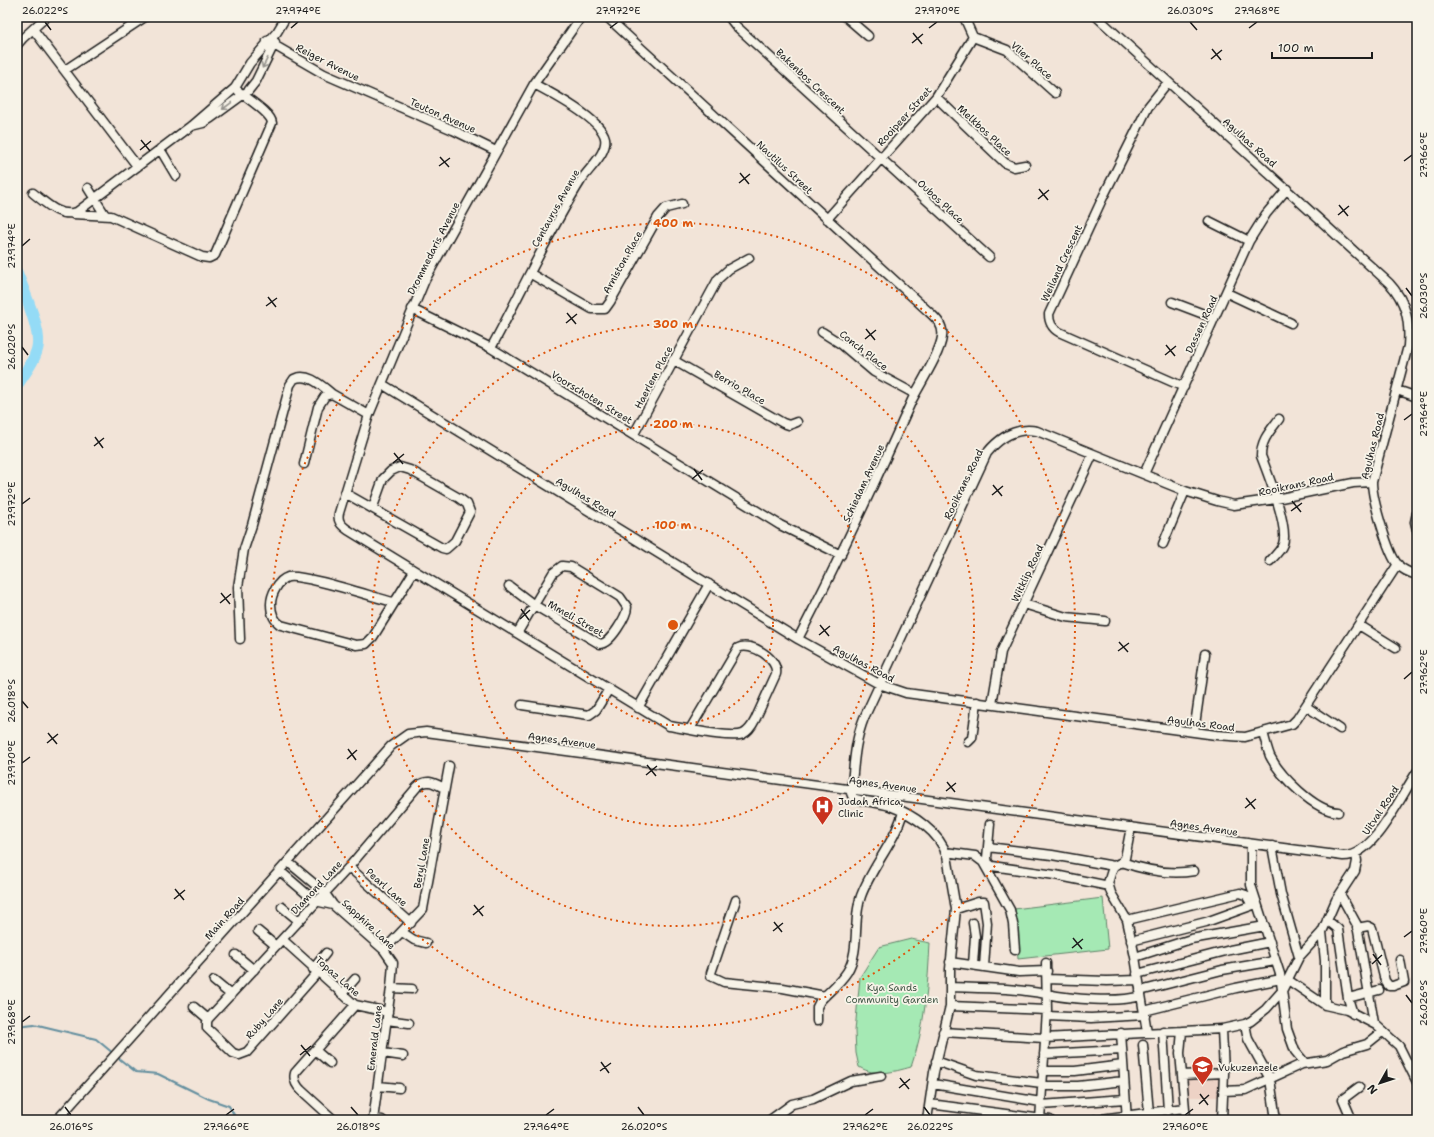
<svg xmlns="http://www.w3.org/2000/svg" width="1434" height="1137" viewBox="0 0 1434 1137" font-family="'Shantell Sans',sans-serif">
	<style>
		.built { fill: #edd2c5 }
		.green { fill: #a5e9b4; stroke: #608268 }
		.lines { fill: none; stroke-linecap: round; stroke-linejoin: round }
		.stream { stroke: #648f9f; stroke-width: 2 }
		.river { stroke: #94dbf6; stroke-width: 12 }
		.minor-casing { stroke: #1c1c1c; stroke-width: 11 }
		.minor { stroke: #f7f3e8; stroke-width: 8 }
		.oneway { stroke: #94928c }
		.ticks { fill: none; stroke: #1c1c1c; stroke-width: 1.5 }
		.ring { fill: none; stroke: #de560d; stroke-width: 2; stroke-dasharray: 2 4 }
		.labels { text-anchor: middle; stroke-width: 3.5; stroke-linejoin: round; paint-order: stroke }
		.street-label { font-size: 10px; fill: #1c1c1c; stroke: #f7f3e8 }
		.poi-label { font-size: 10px; fill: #1c1c1c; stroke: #f7f3e8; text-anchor: start }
		.park-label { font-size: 10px; fill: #455a4a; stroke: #f7f3e8 }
		.centre { fill: #de560d; stroke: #f7f3e8; stroke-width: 2 }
		.ring-label { font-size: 12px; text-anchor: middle; font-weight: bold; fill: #de560d; stroke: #f7f3e8; stroke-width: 3.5; stroke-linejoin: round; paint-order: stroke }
		.neatline { fill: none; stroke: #1c1c1c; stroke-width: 1.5 }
		.ticks-label { font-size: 10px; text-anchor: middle; fill: #1c1c1c }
	</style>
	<rect width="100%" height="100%" fill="#f2e4d8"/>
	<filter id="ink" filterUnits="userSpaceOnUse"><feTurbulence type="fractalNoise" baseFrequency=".025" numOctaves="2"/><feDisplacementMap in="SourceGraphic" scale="8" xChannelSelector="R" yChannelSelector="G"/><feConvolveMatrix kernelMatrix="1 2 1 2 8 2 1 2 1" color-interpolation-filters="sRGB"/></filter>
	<g filter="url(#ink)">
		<!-- built -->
		<path class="built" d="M1220,1077V1097H1185L1184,1078Z"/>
		<!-- green -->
		<path class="green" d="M1103,898L1108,949L1018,959L1014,909Z
			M911,939L930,943C928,984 925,1028 911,1067C893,1072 876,1077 859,1067L856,1053L855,1031L860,977L879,947Z"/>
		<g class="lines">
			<!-- stream -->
			<path class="stream" d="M17,1026L34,1024L96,1039L114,1054
				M117,1057L136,1072L158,1074L209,1099L229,1106L237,1120
				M1146,1119L1147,1120"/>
			<!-- river -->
			<path class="river" d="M17,273C23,289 40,328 38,344C37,358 24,374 17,385"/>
			<defs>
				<path id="minor" d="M581,17L534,84L425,280L369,415L339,513C337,521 341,525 348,530L669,726C684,728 730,739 743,734C749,731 752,726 755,720L776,674C779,659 751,641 738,648L690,729
					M607,17L929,312C937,319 944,326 942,337C940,354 920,384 912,400C876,481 839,560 798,639
					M729,17L736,26L989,257
					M846,17L868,36
					M1097,17L1389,283C1406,301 1410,321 1408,346L1372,482C1372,498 1388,554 1398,565C1403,570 1410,573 1417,575
					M33,29L137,166
					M973,37L1007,50L1055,93
					M267,41L324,74L453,130L496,151
					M17,45L23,38L46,17
					M65,70L145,17
					M1168,82L1148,107L1104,195L1049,314C1049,323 1052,328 1059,332L1184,387
					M936,97L1005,163L1014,167L1025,165
					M191,126L203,123L211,118L248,91L256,81L275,42
					M160,149L176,176
					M88,188L105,215
					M33,193C46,203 60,218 77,212L191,126L235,88L250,63L277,32L286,17
					M73,214L111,216L202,257L209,258L215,255L272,123C271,112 244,97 235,88
					M827,219L936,97L973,37L964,17
					M1209,221L1249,241
					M531,274L592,309H605L610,302L658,217L666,208L682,204
					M1227,293L1291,323
					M1172,302L1214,318
					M412,309L491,348L780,525L841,555
					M822,332L841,344L874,372L915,394
					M491,348C521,293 547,235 580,182C588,169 608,153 605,138C601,119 551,93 534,84
					M673,360L783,423L789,425L797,422
					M382,384L798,639L879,684L906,693L1216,735L1245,737L1292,724L1297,719L1398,564
					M1397,390L1417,397
					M634,434L718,279L729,269L749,258
					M304,464L318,407L325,396L332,394L369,415
					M1144,474L1249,241L1266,214L1287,189
					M345,493L442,548L446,549L455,541L470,512L467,504L459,498L410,470L400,467L391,471L383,479L373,507
					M1417,513L1415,522L1417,530
					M1163,544L1185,491
					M1270,561C1275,556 1281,550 1283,544C1289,527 1268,474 1261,456C1261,440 1270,431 1279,419
					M509,586L534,605L600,644C610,644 627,616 627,607L620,597L571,567L562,566L553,573L518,632
					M393,602C373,597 304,574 288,577C278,580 271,595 271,604C271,613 273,620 281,625L356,645L366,644L373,637L414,571
					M1024,604L1066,617L1105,621
					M1359,625L1396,648
					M240,639L238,587L244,549L252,525L290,385L294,379C308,372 322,386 332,394
					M992,704L1001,652L1093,454
					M522,705L589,715L596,710L609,689
					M1307,707L1340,729
					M638,708L709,584
					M1194,732L1205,654
					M1263,732C1265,740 1267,748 1270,756C1280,776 1315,811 1338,812
					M968,742L972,738L977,702
					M990,824L987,858L988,863L992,866L1055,875L1109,886
					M1131,827L1125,858L1122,862L1114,866L1112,870L1108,883L1111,893L1127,920L1135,957L1147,1032
					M1251,844V885L1280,974L1287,1029L1295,1051L1305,1063
					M1272,846L1281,894L1299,957
					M988,847L1052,855L1114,866
					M945,852L975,856L983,862L1010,910L1013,924L1015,950
					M288,862L324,892L333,905L384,950L393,963L391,988L373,1120
					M1122,862C1144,870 1171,875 1194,871
					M349,867L411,923
					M280,871L315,901L333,905
					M1340,894L1357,925L1374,1023
					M736,900L711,973V976L724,982L783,988L825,996
					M282,907L299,921
					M956,909L978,902H984L987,923L984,967
					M1127,920L1240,893L1246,895L1252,905
					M1327,920L1338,929L1348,998L1353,1014
					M1357,928L1368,926L1372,928L1385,981L1389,986H1393L1404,982L1400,960
					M258,931L276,946
					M402,932L414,940L426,943
					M1322,932L1325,961V1005
					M283,940L355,1005L388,1012
					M1131,941L1206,922L1256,904
					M384,950L423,909L449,766
					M236,955L254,970
					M1135,957L1191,939L1265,926
					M950,962L1019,972L1047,971
					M973,965L975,936L973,923
					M313,969L326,953
					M317,973L247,1052L239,1055L233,1053L207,1028V1022L208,1019L349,867L417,787C427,778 434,783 444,788
					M1137,974L1230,950L1270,942
					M1047,979L1107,981L1138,980
					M1288,980L1325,1005L1347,1010L1376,1025L1399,1046L1417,1082
					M214,981L231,995
					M951,987C982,988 1016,988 1046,994C1071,999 1117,1003 1141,996
					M391,988L412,989
					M1140,991L1222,970L1275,961
					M342,994L355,979
					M1348,998L1379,990
					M950,1006L1047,1010
					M194,1007L208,1019
					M1144,1011L1236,988L1281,979
					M1047,1016L1091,1018L1145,1015
					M387,1020L409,1023
					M817,1021V1007L820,1001C828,992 840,983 847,972C861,950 852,920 861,896C872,866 895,842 903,812
					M1245,1024L1248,1039L1270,1079L1276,1120
					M1222,1029L1224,1073L1222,1120
					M1163,1031L1168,1111
					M1182,1031L1180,1053L1186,1120
					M943,1032L1044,1038L1222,1029L1245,1024L1251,1021L1266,1009L1282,991L1299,957L1322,932L1336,900L1355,871L1357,861L1356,854
					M1121,1033L1127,1120
					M1143,1045L1149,1113
					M315,1050L330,1063
					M383,1053L403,1056
					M1044,1054L1122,1050
					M936,1061L976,1075L1042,1083
					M1042,1071H1075L1123,1065
					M1182,1075L1224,1073
					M933,1084L1041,1102
					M378,1086L399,1088
					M1043,1086H1078L1124,1081
					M1223,1091L1245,1090L1302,1064L1327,1060L1343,1051L1367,1044L1382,1032
					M930,1104L1050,1120
					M1041,1105L1125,1099
					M374,1119L382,1120
					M57,1120L391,746L408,734L426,732L1343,856C1374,857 1401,795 1417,772
					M334,1120L301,1090C296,1085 293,1080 295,1073L355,1005
					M770,1120L792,1104L813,1099L851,1081L881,1076
					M927,1120L934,1072L950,1006V969L956,909L947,856C940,832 912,814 890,806C878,802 865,802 853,798L851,793C854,767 854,743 864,718L987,453C1000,437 1016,427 1037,431L1185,491L1217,501L1234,505L1276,499L1353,483L1372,482
					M1040,1120L1047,1010L1046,963
					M1094,1120L1184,1108
					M1352,1120L1343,1099L1359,1087"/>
			</defs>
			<!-- minor casing -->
			<use href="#minor" class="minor-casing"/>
			<!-- minor -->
			<use href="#minor" class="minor"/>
		</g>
		<!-- one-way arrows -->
		<defs><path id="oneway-shaft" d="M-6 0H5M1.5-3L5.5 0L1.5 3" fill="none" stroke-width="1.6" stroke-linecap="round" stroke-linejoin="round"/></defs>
		<g class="oneway">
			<use href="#oneway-shaft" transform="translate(265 63) rotate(118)"/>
			<use href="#oneway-shaft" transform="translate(227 106) rotate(143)"/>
		</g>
	</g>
	<!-- ticks -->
	<path class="ticks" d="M45,22L51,30M1190,22L1197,30M291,28L298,22M610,28L618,22M929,28L937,22M1249,28L1257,22M913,33L922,44M912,43L923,34M1212,49L1221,60M1211,59L1222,50M141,140L150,151M140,150L151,141M440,157L449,167M1404,161L1412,155M439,166L450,158M740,173L749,184M739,183L750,174M1039,189L1048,200M1038,199L1049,190M1339,205L1348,216M1338,215L1349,206M22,246L30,239M1406,288L1412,296M268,297L276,307M266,306L277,298M567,313L576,324M566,323L577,314M866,329L875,340M865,339L876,330M1166,345L1175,356M22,347L28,355M1165,355L1176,346M1404,420L1412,414M95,437L103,448M94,446L104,438M394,453L403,464M393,463L404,454M694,469L702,480M692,479L703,470M993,485L1002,496M992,495L1003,486M1292,501L1301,512M22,504L30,498M1291,511L1302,503M221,593L230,604M220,603L231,594M521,609L529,620M520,619L530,610M820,625L829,636M819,635L830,626M1119,642L1128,652M1118,651L1129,643M1404,679L1412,672M22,701L28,708M48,733L57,744M47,743L58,734M348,749L356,760M347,759L357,750M22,763L30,757M647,765L656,776M646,775L657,766M947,782L955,792M946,791L956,783M1246,798L1255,809M1245,808L1256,799M175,889L184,900M174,899L185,890M474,905L483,916M473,915L484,906M774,922L782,932M773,931L783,923M1404,937L1412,931M1073,938L1082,949M1072,948L1083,939M1373,954L1381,965M1372,964L1382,955M1406,995L1412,1003M22,1022L30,1016M301,1045L310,1056M300,1055L311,1046M601,1062L609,1073M600,1071L611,1063M900,1078L909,1089M899,1088L910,1079M1200,1094L1208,1105M1199,1104L1209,1095M65,1107L71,1115M351,1107L358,1115M638,1107L644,1115M924,1107L930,1115M226,1115L234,1109M546,1115L554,1109M865,1115L873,1109M1185,1115L1193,1109"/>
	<!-- distance rings -->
	<g class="ring">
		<circle cx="673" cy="625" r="100"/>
		<circle cx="673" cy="625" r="201"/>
		<circle cx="673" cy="625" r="301"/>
		<circle cx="673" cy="625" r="402"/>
	</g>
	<!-- icons -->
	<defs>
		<symbol id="hospital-pin" viewBox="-11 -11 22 30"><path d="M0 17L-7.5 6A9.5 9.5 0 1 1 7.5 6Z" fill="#c8321e" stroke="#f7f3e8"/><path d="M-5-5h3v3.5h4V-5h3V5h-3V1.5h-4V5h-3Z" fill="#fff"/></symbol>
		<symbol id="school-pin" viewBox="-11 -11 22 30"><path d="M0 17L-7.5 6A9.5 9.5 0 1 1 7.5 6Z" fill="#c8321e" stroke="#f7f3e8"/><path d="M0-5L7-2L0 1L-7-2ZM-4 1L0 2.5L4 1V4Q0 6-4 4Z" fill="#fff"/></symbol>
	</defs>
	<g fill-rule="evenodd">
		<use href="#hospital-pin" x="810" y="794" width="25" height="34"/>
		<use href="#school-pin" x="1190" y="1054" width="25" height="34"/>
	</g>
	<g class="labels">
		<!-- street labels -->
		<g class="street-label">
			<text transform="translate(1032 60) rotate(41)" y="4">Vlier Place</text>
			<text transform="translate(328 62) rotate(27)" y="4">Reiger Avenue</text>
			<text transform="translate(811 81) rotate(43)" y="4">Bakenbos Crescent</text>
			<text transform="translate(443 115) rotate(24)" y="4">Teuton Avenue</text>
			<text transform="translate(904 116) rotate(-48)" y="4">Rooipeer Street</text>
			<text transform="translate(985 130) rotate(43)" y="4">Melkbos Place</text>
			<text transform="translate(1250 142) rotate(42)" y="4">Agulhas Road</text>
			<text transform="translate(785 167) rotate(43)" y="4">Nautilus Street</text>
			<text transform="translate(941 201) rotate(43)" y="4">Oubos Place</text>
			<text transform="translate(555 208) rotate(-61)" y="4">Centaurus Avenue</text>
			<text transform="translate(433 248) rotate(-63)" y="4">Drommedaris Avenue</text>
			<text transform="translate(622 262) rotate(-61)" y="4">Arniston Place</text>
			<text transform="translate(1061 263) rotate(-65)" y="4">Weiland Crescent</text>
			<text transform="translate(1201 324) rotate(-65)" y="4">Dassen Road</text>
			<text transform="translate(864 350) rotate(38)" y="4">Conch Place</text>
			<text transform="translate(653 377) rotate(-62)" y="4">Haerlem Place</text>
			<text transform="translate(740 387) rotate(30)" y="4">Berrio Place</text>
			<text transform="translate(592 397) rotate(31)" y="4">Voorschoten Street</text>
			<text transform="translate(1372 446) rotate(-76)" y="4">Agulhas Road</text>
			<text transform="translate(863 483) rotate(-65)" y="4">Schiedam Avenue</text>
			<text transform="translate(963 484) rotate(-64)" y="4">Rooikrans Road</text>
			<text transform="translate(1296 484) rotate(-12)" y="4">Rooikrans Road</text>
			<text transform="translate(586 497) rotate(31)" y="4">Agulhas Road</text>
			<text transform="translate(1027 573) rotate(-65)" y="4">Witklip Road</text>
			<text transform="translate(576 618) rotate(30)" y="4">Mmeli Street</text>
			<text transform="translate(864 663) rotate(28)" y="4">Agulhas Road</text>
			<text transform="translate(1201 723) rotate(7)" y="4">Agulhas Road</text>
			<text transform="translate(562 740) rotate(8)" y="4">Agnes Avenue</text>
			<text transform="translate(883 784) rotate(8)" y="4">Agnes Avenue</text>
			<text transform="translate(1380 810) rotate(-56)" y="4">Uitval Road</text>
			<text transform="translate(1204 827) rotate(8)" y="4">Agnes Avenue</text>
			<text transform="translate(421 863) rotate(-80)" y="4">Beryl Lane</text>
			<text transform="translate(316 887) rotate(-47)" y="4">Diamond Lane</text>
			<text transform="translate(387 887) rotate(42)" y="4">Pearl Lane</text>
			<text transform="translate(224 918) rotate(-48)" y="4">Main Road</text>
			<text transform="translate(369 924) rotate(43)" y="4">Sapphire Lane</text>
			<text transform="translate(338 976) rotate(41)" y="4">Topaz Lane</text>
			<text transform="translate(264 1018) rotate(-49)" y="4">Ruby Lane</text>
			<text transform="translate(374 1038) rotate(-83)" y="4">Emerald Lane</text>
		</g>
		<!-- poi labels -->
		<g class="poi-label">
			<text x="838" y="805">Judah Africa,<tspan x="838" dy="12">Clinic</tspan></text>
			<text x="1218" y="1071">Vukuzenzele</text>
		</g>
		<!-- park labels -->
		<g class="park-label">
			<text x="892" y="991">Kya Sands<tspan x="892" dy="12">Community Garden</tspan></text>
		</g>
	</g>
	<circle cx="673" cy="625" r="6" class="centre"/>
	<g class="ring-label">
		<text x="673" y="227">400 m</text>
		<text x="673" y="328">300 m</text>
		<text x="673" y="428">200 m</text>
		<text x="673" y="529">100 m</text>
	</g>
	<!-- margin -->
	<rect width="1434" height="1137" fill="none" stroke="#f7f3e8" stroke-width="44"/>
	<!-- north arrow -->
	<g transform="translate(1380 1083) rotate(231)" stroke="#f7f3e8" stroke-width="3" paint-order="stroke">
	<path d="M0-3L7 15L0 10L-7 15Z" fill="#1c1c1c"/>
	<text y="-6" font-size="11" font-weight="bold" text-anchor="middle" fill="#1c1c1c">N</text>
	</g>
	<!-- scale -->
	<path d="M1272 52v6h100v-6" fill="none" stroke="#1c1c1c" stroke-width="2"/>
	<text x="1278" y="52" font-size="12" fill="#1c1c1c" stroke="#f7f3e8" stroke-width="3" paint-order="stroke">100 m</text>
	<rect x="22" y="22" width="1390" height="1093" class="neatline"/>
	<g class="ticks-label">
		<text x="45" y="14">26.022°S</text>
		<text x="298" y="14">27.974°E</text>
		<text x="618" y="14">27.972°E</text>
		<text x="937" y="14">27.970°E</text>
		<text x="1190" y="14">26.030°S</text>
		<text x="1257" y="14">27.968°E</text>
		<text transform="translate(1423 155) rotate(-90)" y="4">27.966°E</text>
		<text transform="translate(11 246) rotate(-90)" y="4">27.974°E</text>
		<text transform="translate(1423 296) rotate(-90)" y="4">26.030°S</text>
		<text transform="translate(11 347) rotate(-90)" y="4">26.020°S</text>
		<text transform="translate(1423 414) rotate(-90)" y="4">27.964°E</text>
		<text transform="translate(11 504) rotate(-90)" y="4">27.972°E</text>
		<text transform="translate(1423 672) rotate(-90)" y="4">27.962°E</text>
		<text transform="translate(11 701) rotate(-90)" y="4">26.018°S</text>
		<text transform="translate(11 763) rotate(-90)" y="4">27.970°E</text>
		<text transform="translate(1423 931) rotate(-90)" y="4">27.960°E</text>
		<text transform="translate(1423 1003) rotate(-90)" y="4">26.026°S</text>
		<text transform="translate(11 1022) rotate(-90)" y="4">27.968°E</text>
		<text x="71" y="1130">26.016°S</text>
		<text x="226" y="1130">27.966°E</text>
		<text x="358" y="1130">26.018°S</text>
		<text x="546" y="1130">27.964°E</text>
		<text x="644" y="1130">26.020°S</text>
		<text x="865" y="1130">27.962°E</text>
		<text x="930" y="1130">26.022°S</text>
		<text x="1185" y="1130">27.960°E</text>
	</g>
</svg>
